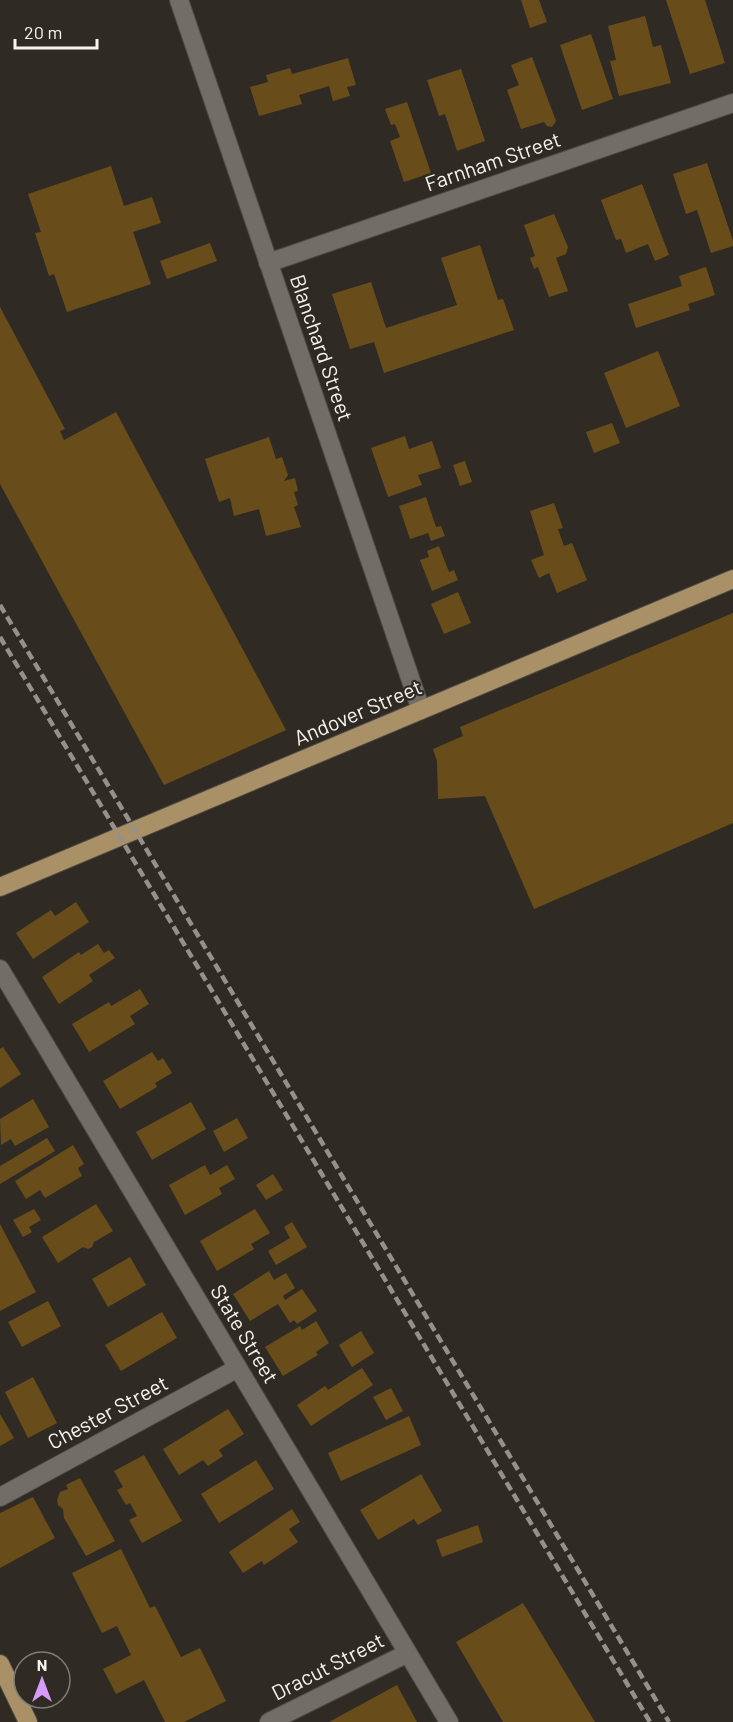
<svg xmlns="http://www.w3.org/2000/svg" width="733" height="1722" viewBox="0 0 733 1722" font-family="Barlow,sans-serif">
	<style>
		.building { fill: #684d1a }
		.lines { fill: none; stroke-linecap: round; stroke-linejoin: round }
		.street-casing { stroke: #4d4943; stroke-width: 20 }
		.primary-casing { stroke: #4d4943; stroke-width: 20 }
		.street { stroke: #726d66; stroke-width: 18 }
		.primary { stroke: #a99066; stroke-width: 18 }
		.rail { stroke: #94918b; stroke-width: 4.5; stroke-dasharray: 9 4.5; stroke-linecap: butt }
		.labels { text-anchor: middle; stroke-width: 4.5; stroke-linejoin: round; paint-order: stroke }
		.street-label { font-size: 21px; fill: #f7f4f0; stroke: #2f2b24 }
	</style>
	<rect width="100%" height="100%" fill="#2f2b24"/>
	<!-- building -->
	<path class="building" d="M521,0H539L547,22L530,28Z
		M666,0H705L725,63L690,74Z
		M645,16L653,47L661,45L671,83L619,96L610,61L616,60L608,26Z
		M591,34L613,99L582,110L560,45Z
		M532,57L556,121L552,127L547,126L544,122L521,129L507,90L519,85L511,65Z
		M348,58L356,85L347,87L350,96L333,101L329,86L299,95L302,104L259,116L250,87L268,82L266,75L290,68L292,74Z
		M461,69L485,141L457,151L445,114L439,116L427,80Z
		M407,102L431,173L404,182L390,141L400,137L395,124L391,125L385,109Z
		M707,163L733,241V246L711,253L697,210L686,214L673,174Z
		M111,166L124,206L152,197L161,223L133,232L151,284L67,312L54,274L49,276L35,233L41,232L28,194Z
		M642,184L669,255L655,261L648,244L626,253L621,239L616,240L601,200Z
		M554,214L568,247L566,254L556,258L568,291L549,297L538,267L534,269L530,258L535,256L524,225Z
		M210,243L217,261L167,279L160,261Z
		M480,245L498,300L503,299L514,330L384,373L374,342L350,349L332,294L371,282L386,328L457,305L441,258Z
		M706,267L715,295L688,304L690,310L636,328L628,304L682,286L679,276Z
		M0,307L65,429L60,431L64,440L116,412L286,730L164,785L0,484Z
		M658,351L680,406L626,428L604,373Z
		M612,423L620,443L594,453L586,432Z
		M405,436L409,449L432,441L441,468L418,475L422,485L388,497L371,448Z
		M269,437L276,459L282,457L288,475L284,481L295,478L298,491L294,492L298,505L294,507L301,527L266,536L259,509L234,516L230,498L219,502L205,459Z
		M465,461L472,482L460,486L453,465Z
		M426,497L436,527L441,526L445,536L431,541L428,533L410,539L399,506Z
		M554,503L563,528L558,529L564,546L572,543L587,580L557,593L549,573L539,578L531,560L544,555L530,511Z
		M439,546L449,572L454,570L458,580L432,591L420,560L429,557L427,551Z
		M458,592L471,623L444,634L431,604Z
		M733,613V823L534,909L485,796L438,799L437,761L433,749L463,736L460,727Z
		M76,902L89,922L33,959L16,933L51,910L55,916Z
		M98,944L104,953L109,950L115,958L89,975L93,981L59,1004L42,977L79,952L81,955Z
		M140,989L149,1004L130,1016L135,1024L89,1052L72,1024L109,1002L111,1006Z
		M3,1047L21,1074L0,1088V1049Z
		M152,1052L158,1061L163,1058L172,1073L155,1083L157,1087L120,1109L103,1081Z
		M33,1099L49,1127L15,1146L11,1139L1,1145L0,1119Z
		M191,1102L206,1129L152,1160L136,1132Z
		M237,1118L248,1138L224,1152L213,1131Z
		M47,1138L55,1151L0,1184V1166Z
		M73,1145L84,1164L78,1168L82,1176L45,1198L40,1190L26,1199L15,1181Z
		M205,1165L210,1175L227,1165L235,1179L219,1188L222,1194L185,1215L169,1185Z
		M273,1174L283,1190L266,1200L256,1185Z
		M96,1204L113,1231L94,1242L92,1247L88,1249L83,1247L58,1263L42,1237Z
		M34,1209L41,1220L29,1227L32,1232L23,1237L13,1220Z
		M255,1209L270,1233L251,1244L254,1249L217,1271L200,1241Z
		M292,1222L307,1247L276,1265L268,1251L290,1238L284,1227Z
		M0,1224L36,1292L0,1311Z
		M130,1257L146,1285L108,1307L92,1279Z
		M269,1271L274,1280L286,1273L295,1288L283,1296L285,1300L302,1289L317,1311L297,1324L294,1320L290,1323L278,1304L250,1321L233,1294Z
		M48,1301L61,1326L22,1347L8,1322Z
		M162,1312L177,1338L121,1371L105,1345Z
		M316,1321L329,1343L316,1352L318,1355L283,1376L265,1347L300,1326L302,1330Z
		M361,1331L374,1353L352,1367L339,1345Z
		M362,1368L373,1385L311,1426L297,1405L325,1386L328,1390Z
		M33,1377L57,1423L28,1438L5,1392Z
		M391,1388L403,1411L386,1420L373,1397Z
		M228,1409L244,1434L219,1450L223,1456L208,1466L203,1460L179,1475L163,1449Z
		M0,1414L14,1438L0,1446Z
		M409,1416L421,1445L341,1481L328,1453Z
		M144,1455L182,1521L142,1543L129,1520L137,1516L130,1503L126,1505L117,1490L123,1487L114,1471Z
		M256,1460L274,1489L219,1523L201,1494Z
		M421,1474L442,1511L418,1525L414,1519L378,1540L360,1510Z
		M80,1478L115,1541L86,1556L64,1518L63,1509L58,1505L57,1500L60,1492L68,1489L66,1485Z
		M33,1497L55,1538L0,1568V1513Z
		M292,1509L300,1522L289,1529L298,1542L264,1565L262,1561L243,1573L229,1552Z
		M478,1525L483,1542L442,1557L436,1540Z
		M121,1549L150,1608L155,1606L181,1657L200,1648L226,1701L184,1722H165L144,1680L116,1694L103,1669L131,1655L117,1626L102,1633L72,1573Z
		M523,1603L595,1722H503L456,1642Z
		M397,1685L417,1722H329Z"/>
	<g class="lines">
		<defs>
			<path id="street" d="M179,0L421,710
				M268,263L733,103
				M0,969L449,1722
				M0,1497L238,1368
				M269,1722L408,1653"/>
			<path id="primary" d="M0,887L733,579
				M0,1664L28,1722"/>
		</defs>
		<!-- street casing -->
		<use href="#street" class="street-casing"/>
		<!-- primary casing -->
		<use href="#primary" class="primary-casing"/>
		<!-- street -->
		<use href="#street" class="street"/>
		<!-- primary -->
		<use href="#primary" class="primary"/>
		<!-- rail -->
		<path class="rail" d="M0,605L669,1722
			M0,637L650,1722"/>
	</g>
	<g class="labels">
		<!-- street labels -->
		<g class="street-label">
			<text transform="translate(493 162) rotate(-19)" y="7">Farnham Street</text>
			<text transform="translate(321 348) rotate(71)" y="7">Blanchard Street</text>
			<text transform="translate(358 713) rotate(-23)" y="7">Andover Street</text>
			<text transform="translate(244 1334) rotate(59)" y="7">State Street</text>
			<text transform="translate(108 1413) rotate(-28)" y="7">Chester Street</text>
			<text transform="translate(328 1667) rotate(-27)" y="7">Dracut Street</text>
		</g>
	</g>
	<!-- north arrow -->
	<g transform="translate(42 1680)"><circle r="28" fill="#2f2b24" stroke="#7f7b76" stroke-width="1.5"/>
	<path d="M0-4.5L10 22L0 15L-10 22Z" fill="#d89af8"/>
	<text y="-9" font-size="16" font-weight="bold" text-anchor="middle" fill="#f7f4f0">N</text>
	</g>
	<!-- scale -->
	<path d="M15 39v9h82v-9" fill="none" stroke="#f7f4f0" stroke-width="3"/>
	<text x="24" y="39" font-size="18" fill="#f7f4f0" stroke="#2f2b24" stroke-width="4.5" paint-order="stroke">20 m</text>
</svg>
